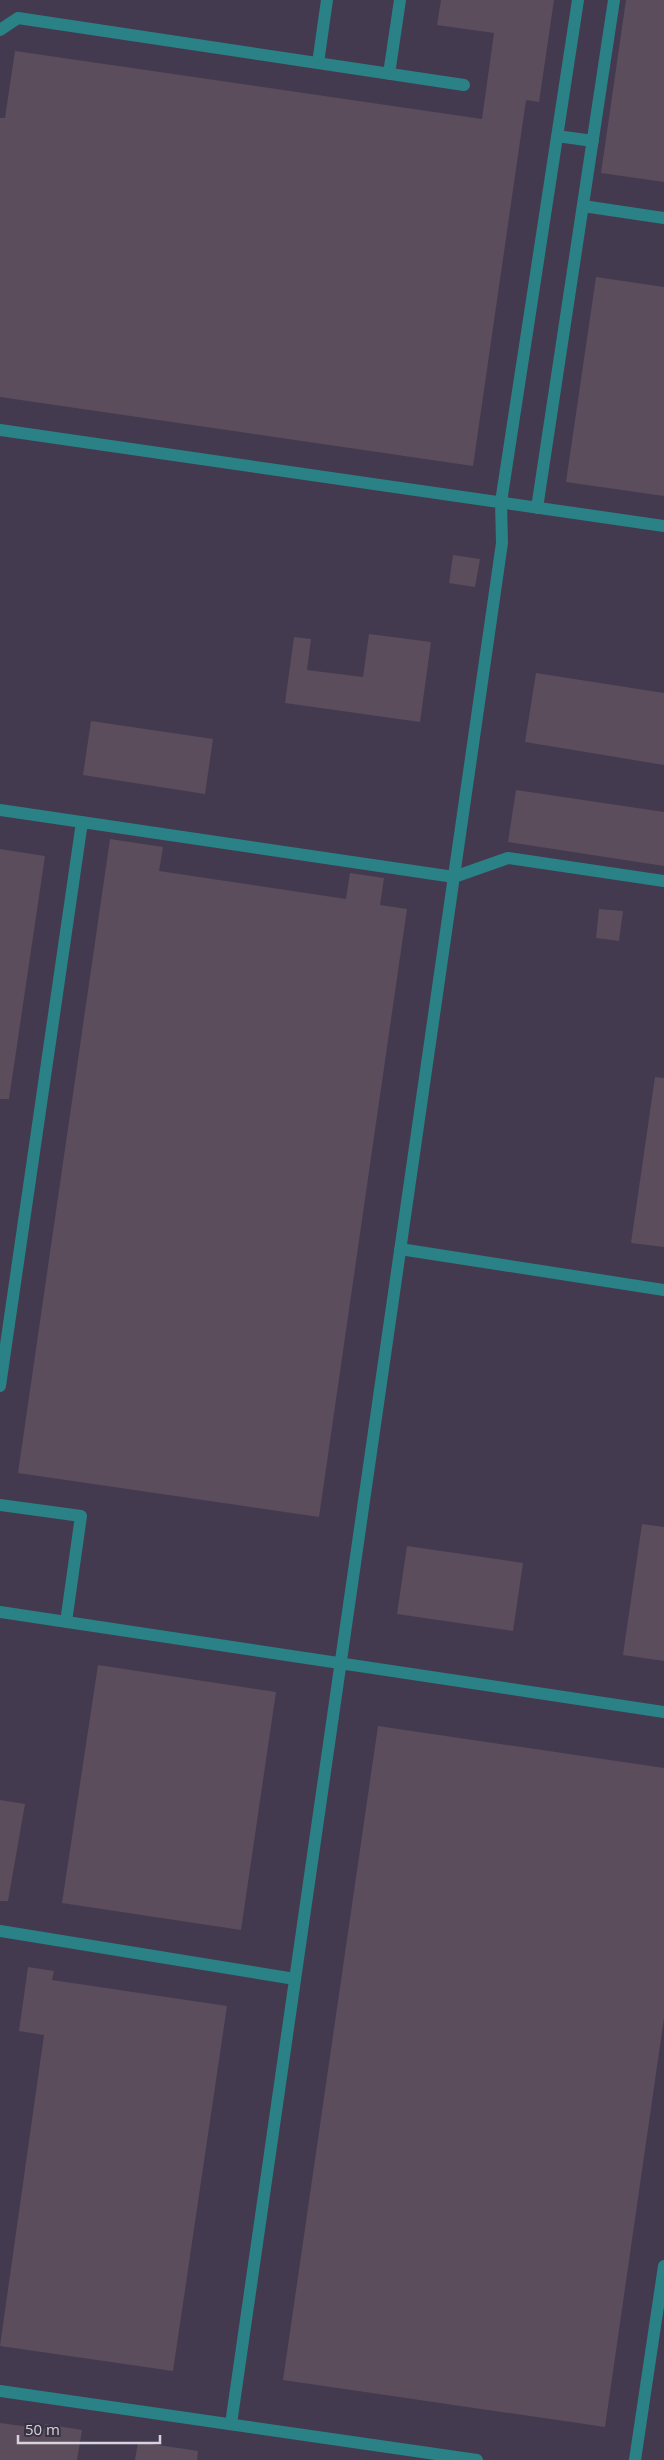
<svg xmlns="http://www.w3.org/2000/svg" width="664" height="2460" viewBox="0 0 664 2460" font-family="'Open Sans',sans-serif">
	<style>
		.built { fill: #433a50 }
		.building { fill: #5b4d5b }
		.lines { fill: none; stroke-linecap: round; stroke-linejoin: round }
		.minor { stroke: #2a8186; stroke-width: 12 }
	</style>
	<rect width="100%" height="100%" fill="#383242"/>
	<!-- built -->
	<path class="built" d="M0,0H664V2460H0Z"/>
	<!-- building -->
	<path class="building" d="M441,0H554L539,102L526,100L473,466L0,397V118H5L15,51L482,119L494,33L437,25Z
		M626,0H664V182L601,173Z
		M596,277L664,287V496L566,482Z
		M453,555L480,559L475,587L449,583Z
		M369,634L431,642L420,722L285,703L294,637L311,639L307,670L363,677Z
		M536,673L664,693V765L525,742Z
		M91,721L213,739L205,794L83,775Z
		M516,790L664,812V866L508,842Z
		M110,839L163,847L159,871L346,899L350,873L384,878L380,905L407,909L319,1517L18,1473Z
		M0,849L45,856L9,1099H0Z
		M599,909L623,911L619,941L596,938Z
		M655,1077L664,1078V1247L631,1243Z
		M642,1524L664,1527V1661L623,1655Z
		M407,1546L523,1563L513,1631L397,1614Z
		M98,1665L276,1692L241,1930L62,1903Z
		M378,1726L664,1768V2018L605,2427L283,2380Z
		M0,1800L25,1804L8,1901H0Z
		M28,1967L54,1971L52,1980L227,2006L173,2371L0,2346L44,2035L19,2031Z
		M0,2423L45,2429V2424L82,2430L77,2460H0Z
		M138,2442L198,2451L197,2460H135Z"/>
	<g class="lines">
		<!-- minor -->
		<path class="minor" d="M0,30L18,18L464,85
			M318,63L327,0
			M389,74L400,0
			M557,136L593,141
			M583,206L664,218
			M0,430L664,526
			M537,508L614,0
			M0,810L454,877L508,858L664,881
			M400,1249L664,1290
			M0,1386L82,822
			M0,1505L81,1516L66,1622
			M0,1612L664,1712
			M0,1931L295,1979
			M0,2391L477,2460
			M231,2424L502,543L501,502L578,0
			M635,2460L664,2266"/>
	</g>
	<!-- scale -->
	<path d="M18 2435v8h142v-8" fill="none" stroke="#d6d3dd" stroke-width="2.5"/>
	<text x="25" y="2435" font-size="15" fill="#d6d3dd" stroke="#383242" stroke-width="4" paint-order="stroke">50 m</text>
</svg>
